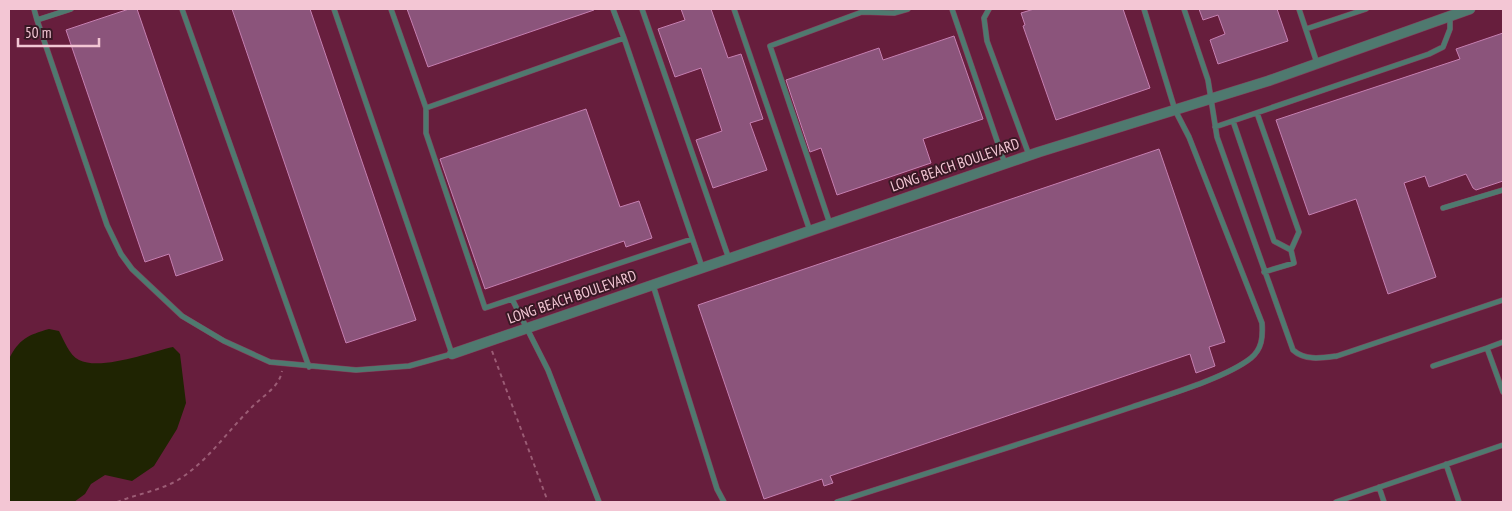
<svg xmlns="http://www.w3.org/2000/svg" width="1512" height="511" viewBox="0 0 1512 511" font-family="'PT Sans Narrow',sans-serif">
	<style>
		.water { fill: #1f2402 }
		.building { fill: #8b547b; stroke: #c67fb1 }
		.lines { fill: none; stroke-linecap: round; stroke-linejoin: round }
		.service-casing { stroke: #83405b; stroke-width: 6 }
		.minor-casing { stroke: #83405b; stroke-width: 11 }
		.path { stroke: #9b5c75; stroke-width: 2; stroke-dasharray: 4 4; stroke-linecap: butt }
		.service { stroke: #4f796f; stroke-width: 5 }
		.minor { stroke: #4f796f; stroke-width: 10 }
		.labels { text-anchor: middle; stroke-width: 4; stroke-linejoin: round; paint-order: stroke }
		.street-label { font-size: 15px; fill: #f3c6d4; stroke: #381824 }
	</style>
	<rect width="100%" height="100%" fill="#671e3d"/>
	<!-- water -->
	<path class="water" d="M49,329L59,331C64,340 69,355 79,360C101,371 150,352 173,347L180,354L186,403L177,429L154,466L132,481L105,475L91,484L85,494L74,502H9V359C19,339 28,335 49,329Z"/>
	<!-- building -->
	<path class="building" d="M129,9H137L223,260L176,276L169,254L145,262L66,30Z
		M232,9H310L416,320L346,343Z
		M407,9H594V10L428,67Z
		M681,9H711L728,58L741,54L763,119L750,123L767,170L713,188L696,140L722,131L701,68L675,77L658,29L685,20Z
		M1034,9H1123L1150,88L1056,120L1023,26L1025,25L1021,13Z
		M1199,9H1277L1288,41L1218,64L1210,40L1225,34L1218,15L1203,20Z
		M1503,33V181L1476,190L1473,188L1466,174L1429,187L1425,176L1404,183L1436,277L1388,294L1356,199L1309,215L1276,120L1460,59L1456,49Z
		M954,36L983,119L923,139L931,163L837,195L821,148L810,152L786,80L879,48L883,60Z
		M586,109L620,207L639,201L652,238L626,247L624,241L485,289L440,159Z
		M1159,149L1225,342L1209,347L1215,366L1196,373L1190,354L830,476L833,483L824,486L822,479L764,499L698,305Z"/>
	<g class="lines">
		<defs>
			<path id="service" d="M34,9L37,20
				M71,9L37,20L107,225L121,254L132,269L182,316L224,341L270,362L356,370L409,366L452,354L334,9
				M182,9L309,367
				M391,9L426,108V133L485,308L512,299L548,370L599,502
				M613,9L624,38
				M642,9L729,259
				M734,9L810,231
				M952,9L1005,164
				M989,9L984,18L987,41L1029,155
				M1184,9L1208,80L1217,137L1293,350C1305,361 1322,358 1337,356L1503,300
				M1299,9L1317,63
				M1306,29L1366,9
				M426,108L624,38L702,267
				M1257,113L1299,232L1291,250L1294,263L1264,272
				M1233,121L1274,241L1291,250
				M1215,127L1429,54L1443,47L1450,29V16
				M1443,208L1503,190
				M830,224L770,46L862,12L894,13L908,9
				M653,285L717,489L724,502
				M512,299L692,239
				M1487,348L1503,342
				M1433,366L1487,348L1503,392
				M1446,464L1459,502
				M1379,487L1384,502
				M837,502C936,470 1034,440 1132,407C1164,396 1226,378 1251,358C1262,349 1263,337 1262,323L1189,137L1175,110L1144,9
				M1336,502L1503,445"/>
			<path id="minor" d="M452,354L1039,152L1268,81L1470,9"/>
		</defs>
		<!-- service casing -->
		<use href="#service" class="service-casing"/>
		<!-- minor casing -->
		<use href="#minor" class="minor-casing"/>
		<!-- path -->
		<path class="path" d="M492,351L548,502
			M117,502C137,494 159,491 178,480C208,461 227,432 251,408C262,396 279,388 282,371"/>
		<!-- service -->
		<use href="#service" class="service"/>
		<!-- minor -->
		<use href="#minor" class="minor"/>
	</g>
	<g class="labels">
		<!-- street labels -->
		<g class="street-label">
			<text transform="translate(955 165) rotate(-19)" y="5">LONG BEACH BOULEVARD</text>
			<text transform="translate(572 297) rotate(-19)" y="5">LONG BEACH BOULEVARD</text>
		</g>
	</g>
	<!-- border -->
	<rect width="1512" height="511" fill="none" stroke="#f3c6d4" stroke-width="20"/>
	<!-- scale -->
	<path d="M18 38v8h81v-8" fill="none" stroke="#f3c6d4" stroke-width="2.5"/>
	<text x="25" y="38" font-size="15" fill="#f3c6d4" stroke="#381824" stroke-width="4" paint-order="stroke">50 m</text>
</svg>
